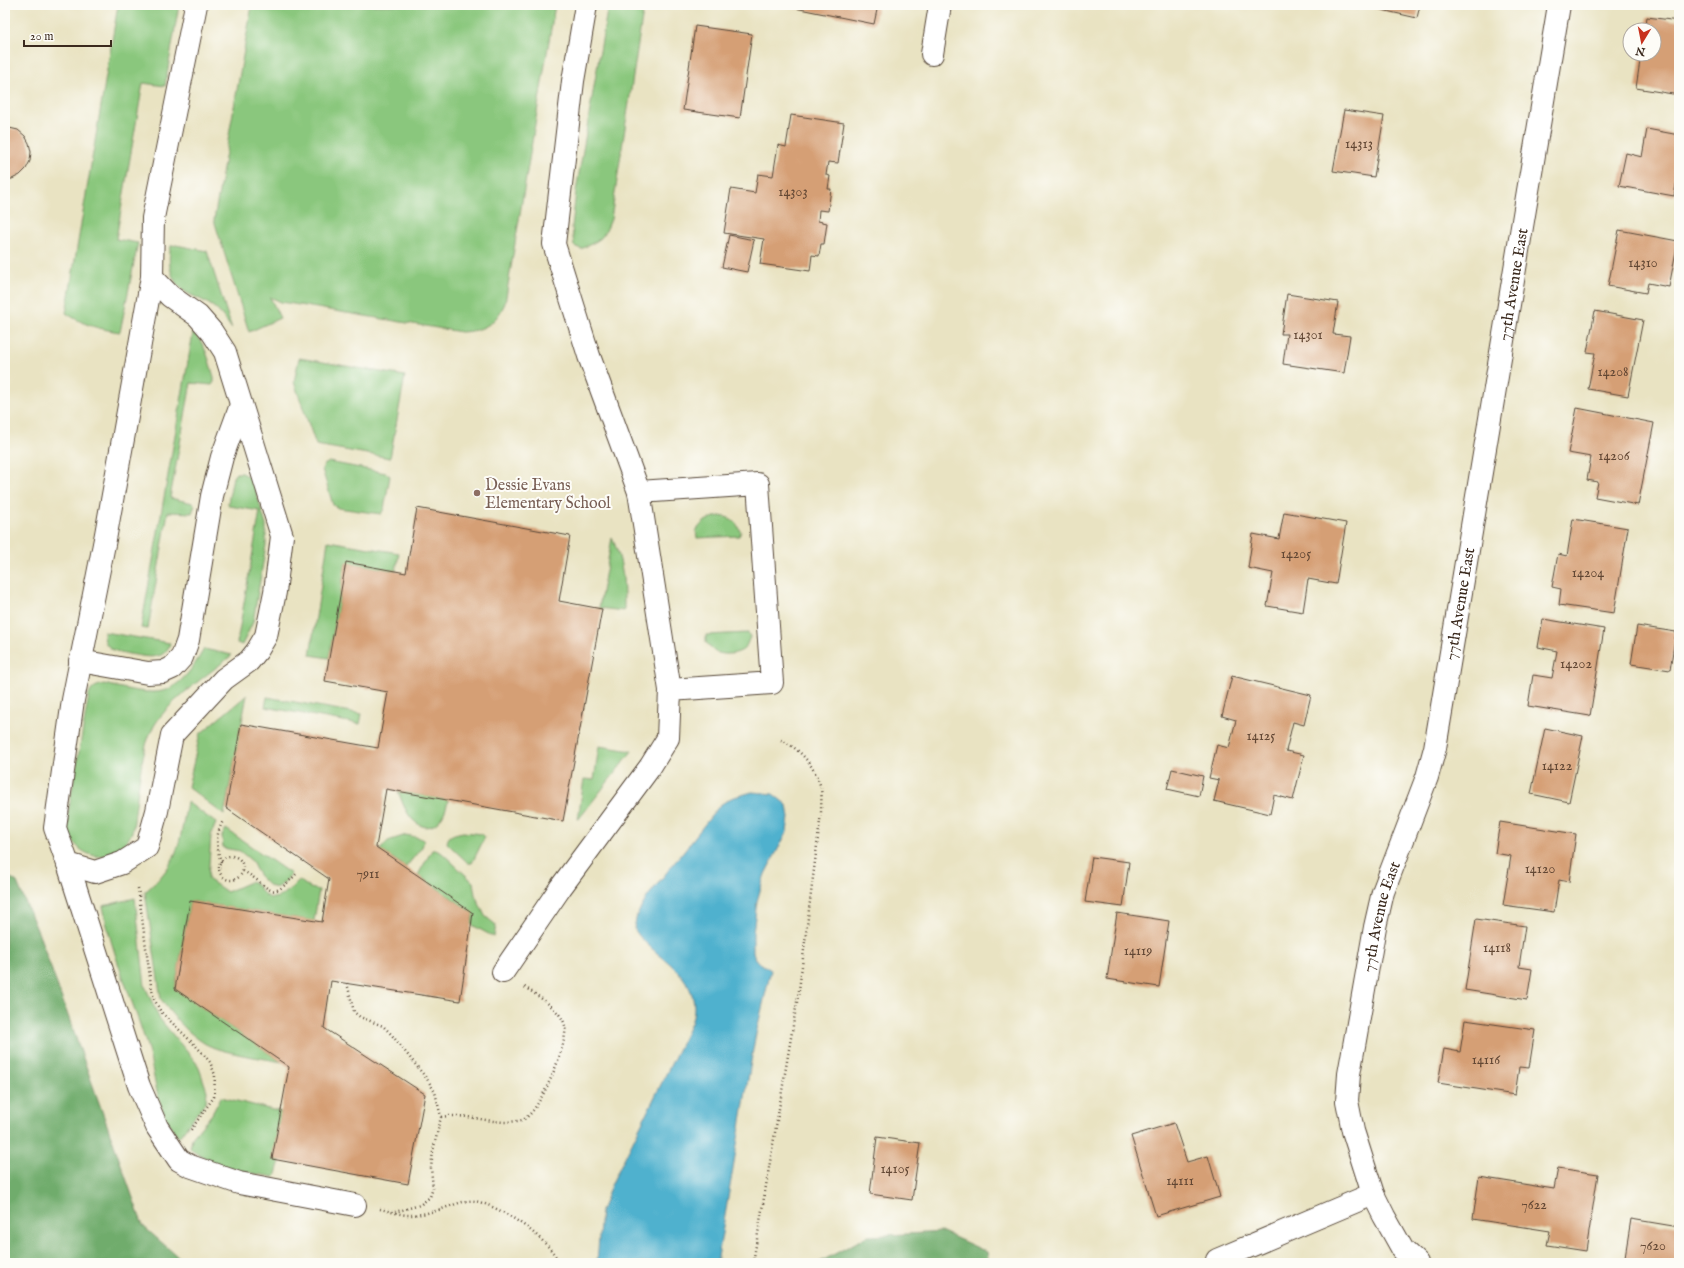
<svg xmlns="http://www.w3.org/2000/svg" width="1684" height="1268" viewBox="0 0 1684 1268" font-family="'IM FELL English',serif">
	<style>
		.green { fill: #8ac77d; stroke: #62784e }
		.forest { fill: #6fac6c; stroke: #556b45 }
		.water { fill: #4fb1ce; stroke: #456e76 }
		.building { fill: #d59f74 }
		.lines { fill: none; stroke-linecap: round; stroke-linejoin: round }
		.minor-casing { stroke: #554637; stroke-width: 24 }
		.path { stroke: #554637; stroke-width: 2.5; stroke-dasharray: 1 3; stroke-linecap: butt }
		.minor { stroke: #fff; stroke-width: 22 }
		.education-dot { fill: #8d6e63; stroke: #fdfcf7; stroke-width: 1.5 }
		.labels { text-anchor: middle; stroke-width: 4; stroke-linejoin: round; paint-order: stroke }
		.number-label { font-size: 14px; fill: #624734 }
		.street-label { font-size: 16px; fill: #3b2a1e; stroke: #fdfcf7 }
		.education-label { font-size: 16px; fill: #785e54; stroke: #fdfcf7; text-anchor: start }
	</style>
	<rect width="100%" height="100%" fill="#fdfcf7"/>
	<filter id="ink" filterUnits="userSpaceOnUse"><feTurbulence type="fractalNoise" baseFrequency=".025" numOctaves="2"/><feDisplacementMap in="SourceGraphic" scale="8" xChannelSelector="R" yChannelSelector="G"/><feConvolveMatrix kernelMatrix="1 2 1 2 8 2 1 2 1" color-interpolation-filters="sRGB"/></filter>
	<filter id="wash" filterUnits="userSpaceOnUse"><feTurbulence type="fractalNoise" baseFrequency=".012" numOctaves="4" result="noise"/><feDisplacementMap in="SourceGraphic" scale="16" xChannelSelector="R" yChannelSelector="G"/><feGaussianBlur stdDeviation="0.9" result="paint"/><feColorMatrix in="noise" values="0 0 0 0 0 0 0 0 0 0 0 0 0 0 0 0 0 1.4 0 .05"/><feComposite in="paint" operator="in"/></filter>
	<g filter="url(#wash)">
		<rect width="100%" height="100%" fill="#e9e3c2"/>
		<!-- green -->
		<path class="green" d="M118,5H179L165,86L143,83L116,239L138,243L120,332C99,329 83,325 66,313Z
			M252,5H555L505,303C496,324 483,331 461,332L281,302L270,297L280,318L249,332L214,220Z
			M608,5H644L611,219C603,240 601,239 581,249L574,246L572,227L576,191Z
			M176,245L207,251L232,329C225,319 219,310 209,304C201,299 192,296 184,291C170,280 167,262 171,246Z
			M193,333C206,343 209,362 214,377V382L212,385L191,383L170,498L193,503L195,505L192,513L168,512L148,629L141,628Z
			M299,358L405,376L390,458L316,445L294,382Z
			M329,462L386,473L390,476L384,509L381,514L338,508L333,505L322,469L324,465Z
			M236,473H242L252,478L266,525V545L253,622L242,645L237,643L260,511L229,506L228,503L233,477Z
			M720,516C733,518 735,520 741,532L739,536L697,538L696,531C703,521 708,518 720,516Z
			M612,538C624,564 624,583 624,611L599,608Z
			M328,541L399,553L396,571L346,562L329,658L310,655Z
			M104,632L170,643C165,663 144,656 129,654C122,652 114,652 109,647C104,642 104,638 104,632Z
			M748,633L750,637C748,641 747,645 745,648C738,655 722,656 714,651C711,649 708,645 706,642V635Z
			M204,649L232,655C207,676 170,699 154,726C141,747 139,787 135,812C134,819 134,830 130,836C125,847 113,854 101,856C93,857 82,852 77,846C69,838 67,829 67,819L89,695C92,687 96,686 104,684C118,687 140,693 154,692C178,692 193,668 204,649Z
			M247,695L224,815L188,787L200,734Z
			M267,697L362,714L360,724L265,707Z
			M599,746L632,751L578,820L584,779L594,780Z
			M398,791L448,800C445,819 430,838 412,819C405,811 402,801 398,791Z
			M187,802L216,823L211,835L208,879L227,892L250,882C260,885 258,888 264,894C276,906 291,888 299,880L310,888L319,890L314,921L190,901L175,989L282,1062C262,1058 220,1053 204,1043C188,1033 171,1015 161,999L145,892C180,862 179,844 187,802Z
			M226,829L291,874C279,890 273,893 260,876C257,871 254,868 253,862L240,851L223,848L222,836Z
			M463,832L482,834L485,837L472,863H468L447,843C448,834 455,834 463,832Z
			M406,835L420,838L424,841L422,847L406,867L380,850L388,841Z
			M432,850H436L442,853L473,882L475,895L485,916L496,925L494,937L472,925L473,913L418,875Z
			M135,898L145,986L159,1018L198,1065L207,1091L206,1101L179,1137C155,1111 156,1075 146,1043C132,997 111,954 103,906Z
			M221,1097L281,1112L272,1159L280,1161L275,1177C243,1172 217,1168 190,1148L192,1138L212,1114Z"/>
		<!-- forest -->
		<path class="forest" d="M5,874L17,882L40,937L143,1226L185,1263H5Z
			M943,1232L987,1252L989,1263H818L868,1236Z"/>
		<!-- water -->
		<path class="water" d="M752,792L773,794L787,805L789,818L787,832L765,874L757,901L753,933V952L755,960L771,970L755,1038L717,1263H597L601,1211L612,1183L683,1040C686,1033 691,1025 693,1017C699,988 677,969 657,953C648,945 640,939 634,928L637,915L648,896L720,805L731,798Z"/>
		<g id="blocks">
			<!-- building -->
			<path class="building" d="M780,5H878L874,24Z
				M1360,5H1420L1417,18Z
				M1647,17L1679,21V95L1636,88L1641,54H1654V30H1645Z
				M695,26L752,34L740,118L683,110Z
				M1344,110L1384,116L1374,177L1333,171Z
				M791,115L844,123L838,163L828,162L826,175L830,176L828,189H831L828,211L819,210L818,221L827,223L824,244H821L819,256L812,255L810,271L760,264L764,239L724,233L731,189L755,193L758,174L773,176L778,145L786,147Z
				M5,127L18,130L25,136L29,143L31,152L30,161L26,169L20,175L12,179H5Z
				M1647,129L1679,135V169L1674,196L1619,186L1626,153L1642,157Z
				M1619,230L1678,241L1669,287L1648,283L1646,293L1608,286Z
				M729,235L754,240L747,272L722,267Z
				M1287,294L1338,302L1333,334L1350,336L1344,373L1283,364L1287,334H1281Z
				M1595,311L1643,320L1628,396L1588,389L1595,353L1587,352Z
				M1577,408L1654,423L1638,505L1595,497L1598,482L1587,480L1591,457L1568,453Z
				M417,508L570,536L559,601L602,609L563,821L386,789L376,847L473,913L460,1001L331,981L324,1028L425,1094L408,1184L272,1159L289,1067L175,989L190,901L322,922L329,879L226,808L241,724L378,748L388,692L325,681L346,562L406,573Z
				M1284,512L1346,523L1336,584L1308,579L1303,612L1267,606L1273,573L1248,568L1253,534L1279,539Z
				M1573,519L1628,528L1614,613L1559,605L1561,589L1552,587L1558,554L1567,556Z
				M1543,619L1604,629L1590,716L1528,706L1533,675L1552,678L1557,651L1538,647Z
				M1637,626L1676,632L1670,670L1631,664Z
				M1232,676L1311,695L1304,725L1293,722L1286,751L1304,755L1293,800L1274,795L1270,814L1214,801L1219,780L1209,778L1217,745L1229,748L1236,720L1222,716Z
				M1545,728L1583,736L1569,802L1531,794Z
				M1172,769L1203,776L1199,796L1167,789Z
				M1500,822L1576,834L1569,882L1559,880L1554,912L1503,905L1511,856L1495,853Z
				M1092,857L1129,862L1123,907L1085,902Z
				M1117,913L1169,921L1159,987L1107,979Z
				M1476,919L1525,926L1519,967L1532,969L1527,1000L1465,990Z
				M1465,1020L1535,1030L1529,1068L1519,1067L1515,1095L1438,1083L1444,1049L1460,1052Z
				M1174,1123L1187,1162L1208,1156L1220,1197L1156,1216L1131,1136Z
				M877,1137L920,1143L912,1200L870,1194Z
				M1558,1168L1598,1174L1586,1251L1547,1245L1550,1231L1473,1219L1479,1177L1554,1189Z
				M1631,1219L1679,1227V1263H1624Z"/>
		</g>
	</g>
	<g filter="url(#ink)">
		<use href="#blocks" fill-opacity="0" stroke="#554637" stroke-width="1"/>
		<g class="lines">
			<defs>
				<g id="minor">
					<path d="M932,54L940,5"/>
					<path d="M152,277L170,296L198,316L212,332L225,352L282,536L275,592L266,636L257,651L249,661L224,679L172,735L157,811L147,847L122,863L95,872L68,864L55,828L73,700L106,534L152,277L153,218L196,5"/>
					<path d="M639,492L758,484L772,683L670,690"/>
					<path d="M80,661L148,673L163,672L172,668L182,657L188,640L212,496L222,457L241,405"/>
					<path d="M68,864L139,1086L157,1127L179,1160L190,1166L239,1183L355,1205"/>
					<path d="M503,972L561,887L650,767L668,738L670,690L639,492L589,356L554,244L573,81L586,5"/>
					<path d="M1217,1260L1373,1194"/>
					<path id="s1" d="M1417,1263L1403,1250L1384,1216L1373,1194L1353,1131L1347,1101L1349,1074L1375,927L1383,892L1427,777L1435,748L1559,5"/>
				</g>
			</defs>
			<!-- minor casing -->
			<use href="#minor" class="minor-casing"/>
			<!-- path -->
			<path class="path" d="M219 868a12 12 0 1 1 24 0a12 12 0 1 1-24 0Z
				M221,862C216,846 215,836 223,821
				M243,871C273,887 268,905 298,872
				M138,888L151,985L154,999L161,1012L198,1048L210,1062L215,1075L214,1097L190,1131
				M347,983L354,1012L360,1017L383,1026L391,1034L427,1079L435,1092L441,1117L433,1151L431,1168L433,1188L430,1197L420,1205L395,1212
				M441,1117C468,1112 495,1127 522,1120C539,1115 569,1042 565,1026C562,1010 536,995 523,986
				M380,1209C389,1211 400,1215 409,1215C416,1215 424,1214 431,1212C443,1210 463,1199 475,1201C500,1206 549,1238 559,1263
				M753,1263L799,990L821,813C821,805 822,796 821,788C815,767 801,749 781,740"/>
			<!-- minor -->
			<use href="#minor" class="minor"/>
		</g>
	</g>
	<!-- markers -->
	<circle class="education-dot" cx="477" cy="493" r="4"/>
	<g class="labels">
		<!-- number labels -->
		<g class="number-label">
			<text x="1359" y="148">14313</text>
			<text x="793" y="196">14303</text>
			<text x="1643" y="267">14310</text>
			<text x="1308" y="339">14301</text>
			<text x="1613" y="376">14208</text>
			<text x="1614" y="460">14206</text>
			<text x="1296" y="558">14205</text>
			<text x="1588" y="577">14204</text>
			<text x="1576" y="668">14202</text>
			<text x="1261" y="740">14125</text>
			<text x="1557" y="770">14122</text>
			<text x="1540" y="873">14120</text>
			<text x="368" y="878">7911</text>
			<text x="1497" y="952">14118</text>
			<text x="1138" y="955">14119</text>
			<text x="1486" y="1064">14116</text>
			<text x="895" y="1173">14105</text>
			<text x="1180" y="1185">14111</text>
			<text x="1534" y="1209">7622</text>
			<text x="1653" y="1250">7620</text>
		</g>
		<!-- street labels -->
		<g class="street-label">
			<text dy="6" stroke="none"><textPath href="#s1" startOffset="1015">77th Avenue East</textPath></text>
			<text dy="6" stroke="none"><textPath href="#s1" startOffset="691">77th Avenue East</textPath></text>
			<text dy="6" stroke="none"><textPath href="#s1" startOffset="367">77th Avenue East</textPath></text>
		</g>
		<!-- education labels -->
		<g class="education-label">
			<text x="485" y="490">Dessie Evans<tspan x="485" dy="18">Elementary School</tspan></text>
		</g>
	</g>
	<!-- margin -->
	<rect width="1684" height="1268" fill="none" stroke="#fdfcf7" stroke-width="20"/>
	<!-- north arrow -->
	<g transform="translate(1642 42) rotate(190)"><circle r="19" fill="#fdfcf7" stroke="#afa8a0"/>
	<path d="M0-3L7 15L0 10L-7 15Z" fill="#c8321e"/>
	<text y="-6" font-size="11" font-weight="bold" text-anchor="middle" fill="#3b2a1e">N</text>
	</g>
	<!-- scale -->
	<path d="M24 40v6h87v-6" fill="none" stroke="#3b2a1e" stroke-width="2"/>
	<text x="30" y="40" font-size="12" fill="#3b2a1e" stroke="#fdfcf7" stroke-width="3" paint-order="stroke">20 m</text>
</svg>
